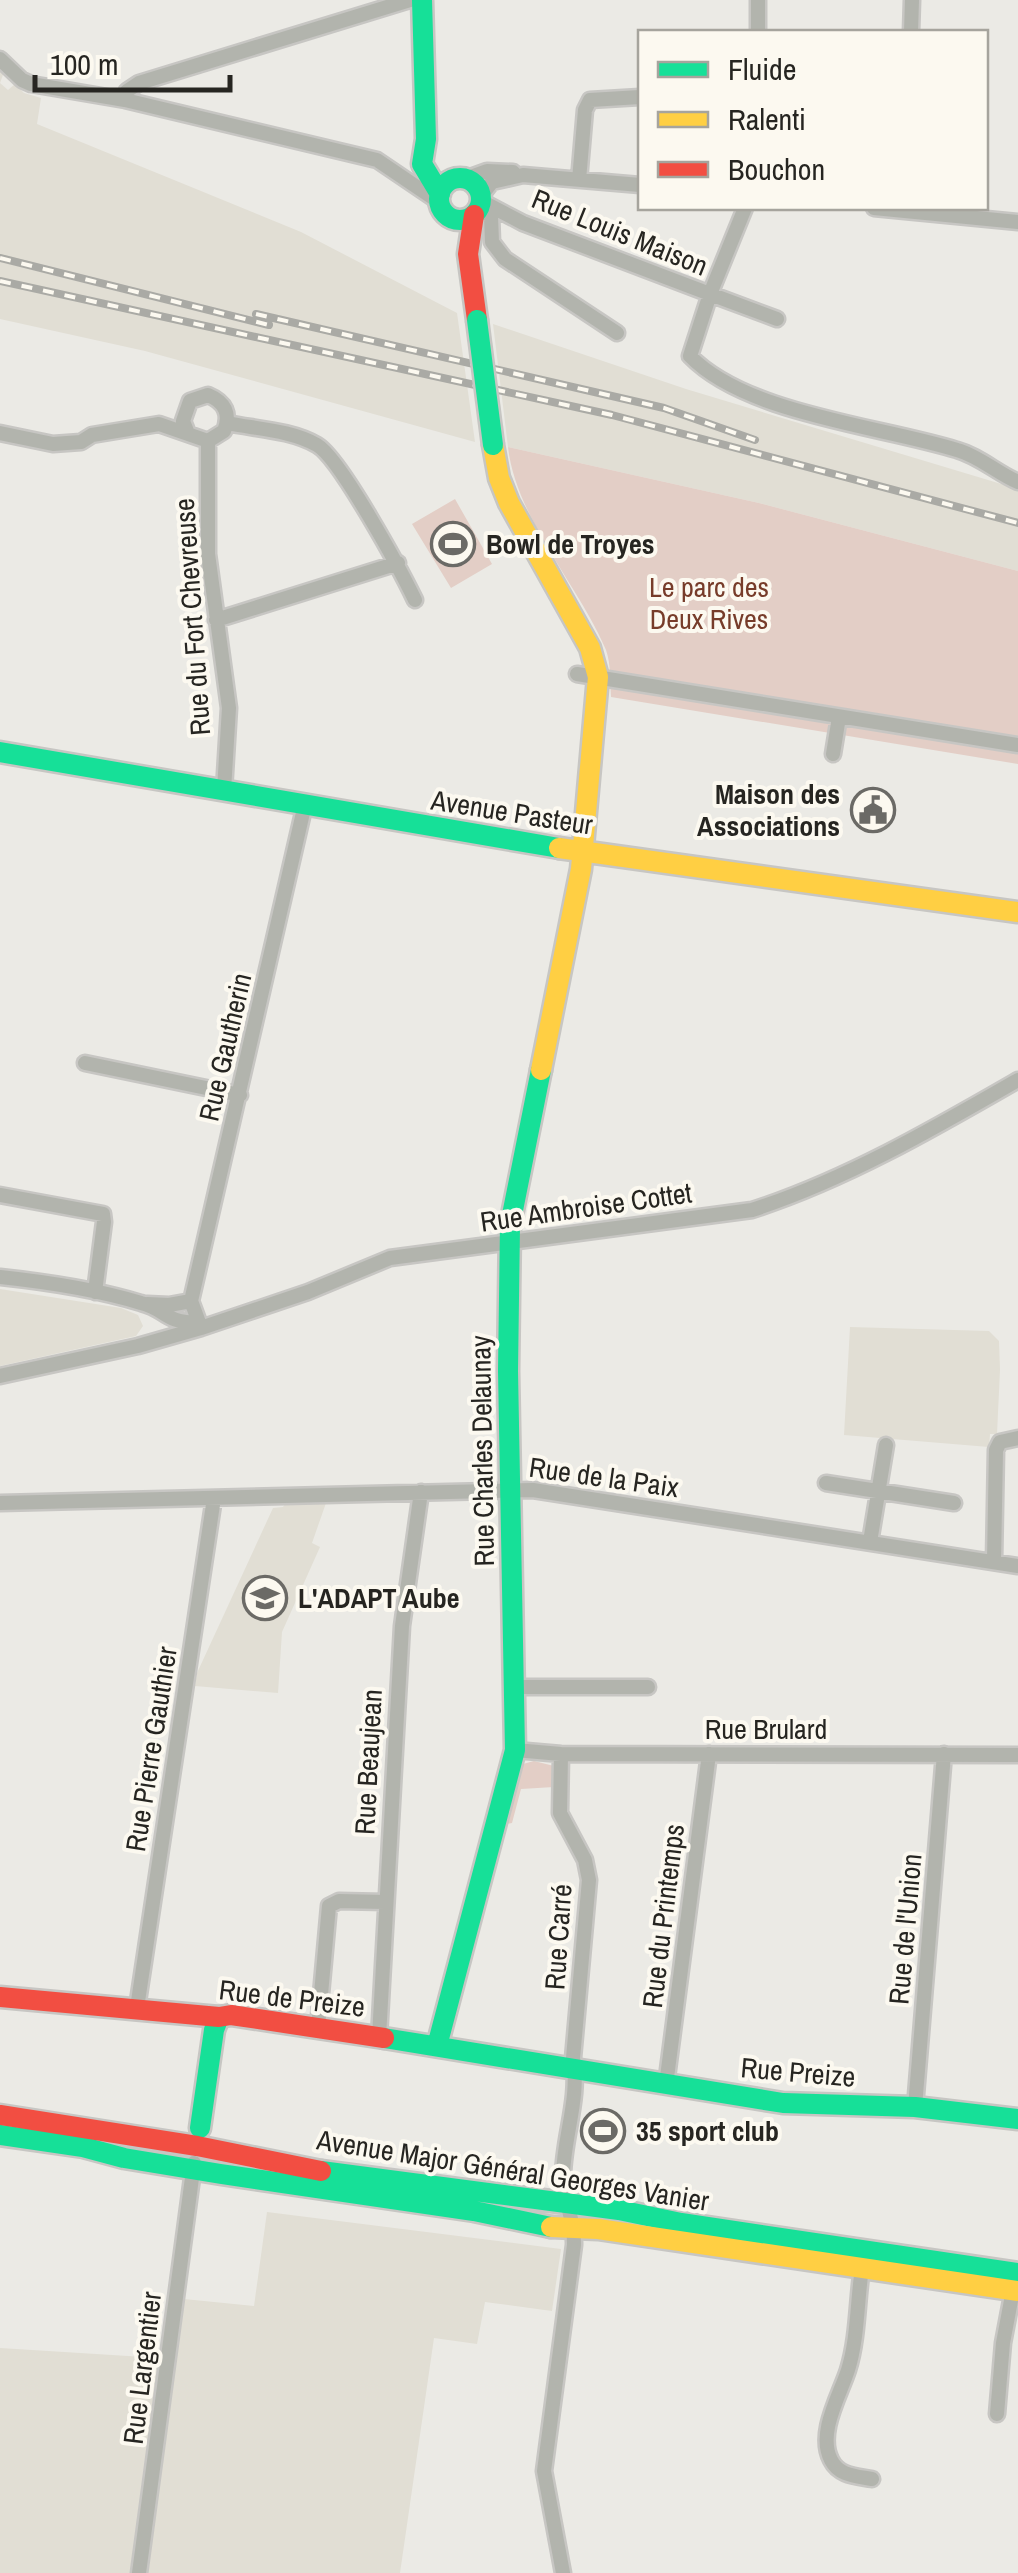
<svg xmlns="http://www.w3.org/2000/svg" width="1018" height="2573" viewBox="0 0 1018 2573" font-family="'Archivo Narrow',sans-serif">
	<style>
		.built { fill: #e1ded4 }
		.green { fill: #e3cec6 }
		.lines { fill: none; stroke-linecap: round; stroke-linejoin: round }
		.street-casing { stroke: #c7c6c3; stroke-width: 19 }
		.fast-casing { stroke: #c7c6c3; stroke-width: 25 }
		.slow-casing { stroke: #c7c6c3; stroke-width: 25 }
		.jam-casing { stroke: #c7c6c3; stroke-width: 25 }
		.street { stroke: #b2b4ad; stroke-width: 14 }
		.fast { stroke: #16e098; stroke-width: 20 }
		.slow { stroke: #ffcf43; stroke-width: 20 }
		.jam { stroke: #f24e42; stroke-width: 20 }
		.rail-casing { stroke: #aaaaa5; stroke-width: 8 }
		.rail { stroke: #fcf9f0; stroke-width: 4; stroke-dasharray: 11; stroke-linecap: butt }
		.fast-bridge-casing { stroke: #c7c6c3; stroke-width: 25; stroke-linecap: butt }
		.fast-bridge { stroke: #16e098; stroke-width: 20 }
		.labels { text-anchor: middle; stroke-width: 8; stroke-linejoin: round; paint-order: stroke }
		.street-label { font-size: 28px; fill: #262521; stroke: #fcf9f0 }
		.poi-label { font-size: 28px; font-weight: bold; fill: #262521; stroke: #fcf9f0; text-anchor: start }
		.park-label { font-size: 28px; fill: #773c2a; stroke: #fcf9f0 }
	</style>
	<rect width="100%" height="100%" fill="#ebeae5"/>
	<!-- built -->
	<path class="built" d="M0,68L4,72L0,83L8,90L15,84L24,93L41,98L37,124L301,232L457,313L475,442L145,351L0,319Z
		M493,324L686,389L1018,489V571L759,503L508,447Z
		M0,1289L121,1308L138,1315L143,1326L136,1336L0,1366Z
		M850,1327L989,1331L999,1341L1000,1370L997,1434H990L989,1447L844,1435Z
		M326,1503L312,1543L320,1547L282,1632L278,1693L195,1686L197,1673L273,1508L283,1507L285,1504Z
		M267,2212L561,2249L552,2311L485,2302L477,2344L434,2338L400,2573H0V2348L160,2358L184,2299L254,2306Z"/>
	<!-- green -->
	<path class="green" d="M508,447L759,503L1018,571V764L611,697C610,682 611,664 606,650C579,586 516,518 508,447Z
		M455,499L492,564L451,588L412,524Z
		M534,1761L554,1766V1787L521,1789L512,1823L506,1824L518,1771L523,1764Z"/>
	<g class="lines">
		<defs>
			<path id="street" d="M758,0V32
				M911,32L912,0
				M0,59L22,80L31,84L125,100L377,160L439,202
				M125,100L127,91L139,83L410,0
				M465,179L487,171L513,172
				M579,180L585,110L590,100L640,97
				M481,196L492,182L523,175L640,185
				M481,201L523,223L710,294L745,208
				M874,208L1018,222
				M478,210L491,216L492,242L505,259L617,333
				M777,319L710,294L690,356C746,414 880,426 957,450C979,456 997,473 1018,482
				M227,423C256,429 291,430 317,445C340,458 401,571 415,600
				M0,433L53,444L81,442L92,435L159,424L208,441L224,431C231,414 225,402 208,395L190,401L183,421L187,431
				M208,441V554L229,708L224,790
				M216,620L398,563
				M577,674L1018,745
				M833,754L839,717
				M85,1063L240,1095
				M0,1195L103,1214L104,1222L95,1292
				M0,1277C47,1282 95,1289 141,1303C168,1310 162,1322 199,1323
				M147,1304L169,1305L191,1301
				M201,1328L191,1301L305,804
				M0,1376L138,1346L201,1328L308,1292L390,1258L752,1210C845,1180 933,1129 1018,1080
				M826,1483L954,1503
				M0,1503L533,1490L1018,1566
				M870,1542L886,1445
				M994,1561L996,1450L1000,1442L1018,1438
				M514,1687H648
				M515,1750L561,1754L1018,1755
				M561,1754L560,1813L585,1860L589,1880L573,2058C580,2098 564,2135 563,2175C563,2199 575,2220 574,2245L544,2471L563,2573
				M137,2008L214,1498
				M318,2027L329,1906L339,1901L385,1902
				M379,2037L402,1626L421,1492
				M666,2085L709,1754
				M915,2107L944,1754
				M862,2268C857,2301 858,2338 848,2370C840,2395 817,2433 831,2460C839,2476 856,2476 872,2479
				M997,2414L1003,2343L1013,2290
				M139,2573L194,2163"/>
			<path id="fast" d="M422,0L426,139L422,164L440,194
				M439 199a21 21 0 1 1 42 0a21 21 0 1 1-42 0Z
				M0,752L559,848
				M384,2038L783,2103L915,2107L1018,2119
				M437,2046L515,1750L508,1371L510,1225L541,1070
				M200,2128L214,2030L219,2017
				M0,2135L83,2147L124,2158L221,2174L474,2211L551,2227
				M321,2171L619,2210L681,2223L1018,2273"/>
			<path id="slow" d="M493,445L499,478L509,503L590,648L598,677L581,869L541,1070
				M559,848L1018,912
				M551,2227L598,2229L1018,2291"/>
			<path id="jam" d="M474,215L468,254L477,320
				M0,1997L219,2017L231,2015L384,2038
				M0,2115L197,2146L321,2171"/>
		</defs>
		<!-- street casing -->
		<use href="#street" class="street-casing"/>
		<!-- fast casing -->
		<use href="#fast" class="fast-casing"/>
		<!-- slow casing -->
		<use href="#slow" class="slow-casing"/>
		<!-- jam casing -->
		<use href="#jam" class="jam-casing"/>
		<!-- street -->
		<use href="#street" class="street"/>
		<!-- fast -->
		<use href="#fast" class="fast"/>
		<!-- slow -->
		<use href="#slow" class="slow"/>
		<!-- jam -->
		<use href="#jam" class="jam"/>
		<defs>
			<path id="rail" d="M0,258L269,325
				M0,281L612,415L1018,523
				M256,314L664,408L755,440"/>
		</defs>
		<!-- rail casing -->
		<use href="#rail" class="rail-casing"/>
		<!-- rail -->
		<use href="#rail" class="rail"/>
		<defs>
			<path id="fast-bridge" d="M477,320L493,445"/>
		</defs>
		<!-- fast-bridge casing -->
		<use href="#fast-bridge" class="fast-bridge-casing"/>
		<!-- fast-bridge -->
		<use href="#fast-bridge" class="fast-bridge"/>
	</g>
	<!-- icons -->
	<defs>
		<symbol id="stadium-ring" viewBox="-11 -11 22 22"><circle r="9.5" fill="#fcf9f0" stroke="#6b6a66" stroke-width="1.5"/><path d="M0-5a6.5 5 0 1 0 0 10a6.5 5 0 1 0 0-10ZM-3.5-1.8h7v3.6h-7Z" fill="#6b6a66"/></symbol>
		<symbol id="civic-ring" viewBox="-11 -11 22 22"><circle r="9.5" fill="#fcf9f0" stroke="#6b6a66" stroke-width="1.5"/><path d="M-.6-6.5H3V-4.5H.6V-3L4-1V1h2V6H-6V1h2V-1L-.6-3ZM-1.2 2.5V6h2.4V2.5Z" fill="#6b6a66"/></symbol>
		<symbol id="university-ring" viewBox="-11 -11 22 22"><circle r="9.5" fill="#fcf9f0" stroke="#6b6a66" stroke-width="1.5"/><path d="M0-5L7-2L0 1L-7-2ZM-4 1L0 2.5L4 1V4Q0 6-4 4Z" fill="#6b6a66"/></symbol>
	</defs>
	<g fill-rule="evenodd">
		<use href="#stadium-ring" x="428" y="519" width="50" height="50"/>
		<use href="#civic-ring" x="848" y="785" width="50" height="50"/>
		<use href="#university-ring" x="240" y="1573" width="50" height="50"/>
		<use href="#stadium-ring" x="578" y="2106" width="50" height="50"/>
	</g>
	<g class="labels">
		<!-- street labels -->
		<g class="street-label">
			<text transform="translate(620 232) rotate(22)" y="10">Rue Louis Maison</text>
			<text transform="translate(192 617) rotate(-94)" y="10">Rue du Fort Chevreuse</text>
			<text transform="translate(512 812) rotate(9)" y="10">Avenue Pasteur</text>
			<text transform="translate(225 1047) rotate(-77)" y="10">Rue Gautherin</text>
			<text transform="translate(586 1207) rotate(-8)" y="10">Rue Ambroise Cottet</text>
			<text transform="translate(482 1451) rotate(-91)" y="10">Rue Charles Delaunay</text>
			<text transform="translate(604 1477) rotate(8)" y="10">Rue de la Paix</text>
			<text x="766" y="1739">Rue Brulard</text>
			<text transform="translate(151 1749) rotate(-81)" y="10">Rue Pierre Gauthier</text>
			<text transform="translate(368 1762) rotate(-87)" y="10">Rue Beaujean</text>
			<text transform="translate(663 1916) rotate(-83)" y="10">Rue du Printemps</text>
			<text transform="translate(905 1929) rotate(-85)" y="10">Rue de l'Union</text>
			<text transform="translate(558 1937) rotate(-86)" y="10">Rue Carré</text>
			<text transform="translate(292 1998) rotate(7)" y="10">Rue de Preize</text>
			<text transform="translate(798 2072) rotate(5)" y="10">Rue Preize</text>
			<text transform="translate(513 2170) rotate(9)" y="10">Avenue Major Général Georges Vanier</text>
			<text transform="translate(142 2368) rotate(-83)" y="10">Rue Largentier</text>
		</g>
		<!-- poi labels -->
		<g class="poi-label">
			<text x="486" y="554">Bowl de Troyes</text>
			<text x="840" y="804" text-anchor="end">Maison des<tspan x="840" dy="32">Associations</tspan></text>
			<text x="298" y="1608">L'ADAPT Aube</text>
			<text x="636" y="2141">35 sport club</text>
		</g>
		<!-- park labels -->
		<g class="park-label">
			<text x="709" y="597">Le parc des<tspan x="709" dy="32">Deux Rives</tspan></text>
		</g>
	</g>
	<!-- legend -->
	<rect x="638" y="30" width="350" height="180" fill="#fcf9f0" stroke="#a6a49d" stroke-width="2.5"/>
	<rect x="658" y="62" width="50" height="15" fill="#16e098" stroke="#a6a49d" stroke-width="2.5"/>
	<text x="728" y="80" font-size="30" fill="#262521">Fluide</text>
	<rect x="658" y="112" width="50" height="15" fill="#ffcf43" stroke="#a6a49d" stroke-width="2.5"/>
	<text x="728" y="130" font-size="30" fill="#262521">Ralenti</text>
	<rect x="658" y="162" width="50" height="15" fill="#f24e42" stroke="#a6a49d" stroke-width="2.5"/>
	<text x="728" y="180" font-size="30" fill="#262521">Bouchon</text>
	<!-- scale -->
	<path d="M35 75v15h195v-15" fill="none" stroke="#262521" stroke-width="5"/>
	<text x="50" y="75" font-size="30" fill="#262521" stroke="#fcf9f0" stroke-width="8" paint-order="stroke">100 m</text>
</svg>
